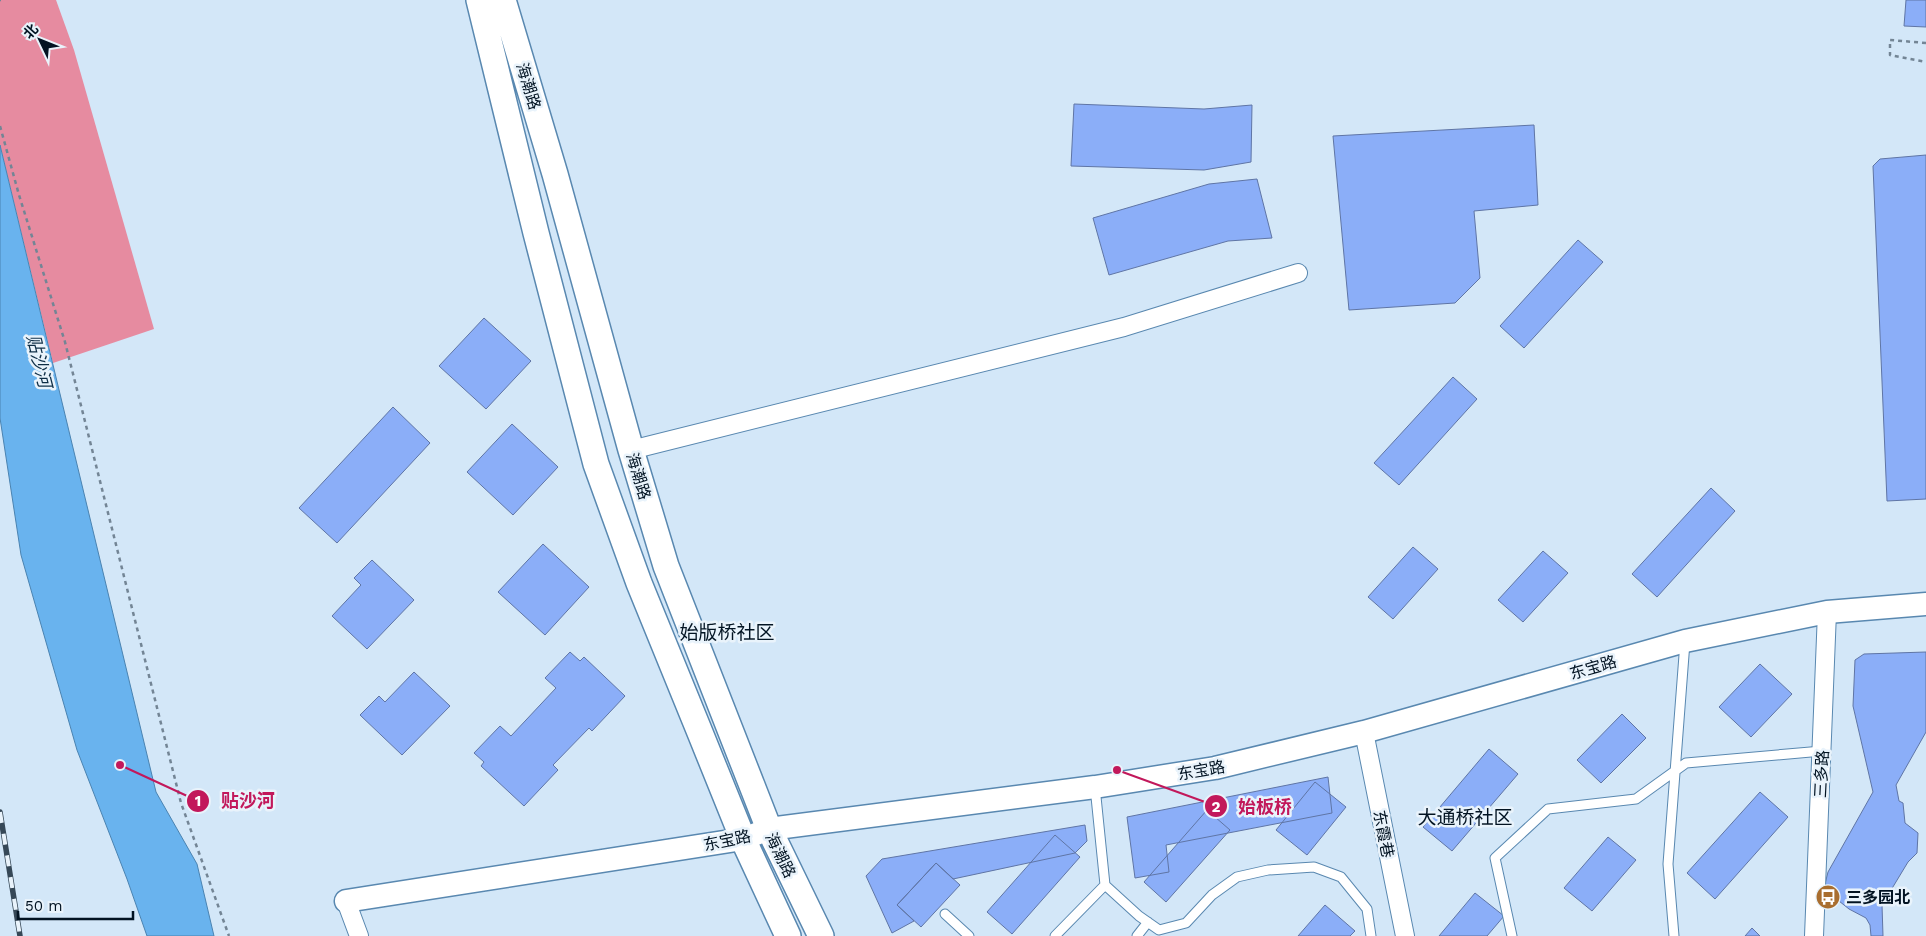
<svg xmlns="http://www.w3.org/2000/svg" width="1926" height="936" viewBox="0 0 1926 936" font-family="'Work Sans','Noto Sans SC',sans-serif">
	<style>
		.forest { fill: #e68ba0 }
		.water { fill: #69b3ee; stroke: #4a83b1 }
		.building { fill: #8baef8; stroke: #5f75a5 }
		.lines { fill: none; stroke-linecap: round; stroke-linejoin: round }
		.service-casing { stroke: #5988b0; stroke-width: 11 }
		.minor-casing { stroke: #5988b0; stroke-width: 20 }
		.tertiary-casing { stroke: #5988b0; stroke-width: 25 }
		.secondary-casing { stroke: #5988b0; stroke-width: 28 }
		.path { stroke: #738595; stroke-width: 2.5; stroke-dasharray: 4 4; stroke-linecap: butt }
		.service { stroke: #fff; stroke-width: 9 }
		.minor { stroke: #fff; stroke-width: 18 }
		.tertiary { stroke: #fff; stroke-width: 22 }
		.secondary { stroke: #fff; stroke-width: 25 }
		.rail-casing { stroke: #364857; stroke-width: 5.5 }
		.rail { stroke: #e9f3fb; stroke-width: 4; stroke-dasharray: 11; stroke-linecap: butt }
		.labels { text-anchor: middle; stroke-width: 5; stroke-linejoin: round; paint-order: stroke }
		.street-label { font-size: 16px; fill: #021322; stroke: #e9f3fb }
		.poi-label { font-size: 16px; font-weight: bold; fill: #021322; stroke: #e9f3fb; text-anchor: start }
		.water-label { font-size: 18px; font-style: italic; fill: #0e2e46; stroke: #e9f3fb }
		.quarter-label { font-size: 19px; fill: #021322; stroke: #e9f3fb }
		.leader { fill: none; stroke: #c2185b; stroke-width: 2 }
		.callout-dot { fill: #c2185b; stroke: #e9f3fb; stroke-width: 2 }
		.mark-label { font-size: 15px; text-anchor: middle; font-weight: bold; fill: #fff }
		.callout-label { font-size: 18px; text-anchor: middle; font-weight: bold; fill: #c2185b; stroke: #e9f3fb; stroke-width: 5; stroke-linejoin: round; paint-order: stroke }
	</style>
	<rect width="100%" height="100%" fill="#d3e7f8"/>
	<!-- forest -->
	<path class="forest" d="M0,0H56L74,50L154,329L53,363L0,145Z"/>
	<!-- water -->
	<path class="water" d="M0,145L156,792L197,864L214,936H147L127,879L77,750L21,555L0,418Z"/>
	<!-- building -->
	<path class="building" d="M1906,0H1926V27L1904,26Z
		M1074,104L1204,109L1252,105L1251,162L1204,170L1071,166Z
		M1534,125L1538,205L1474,211L1480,278L1455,303L1349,310L1333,136Z
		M1926,155V499L1887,501L1873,166L1880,159Z
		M1257,179L1272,238L1228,241L1109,275L1093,218L1209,184Z
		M1578,240L1603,262L1524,348L1500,326Z
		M484,318L531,361L486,409L439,366Z
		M1453,377L1477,399L1399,485L1374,463Z
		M393,407L430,443L337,543L299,508Z
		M512,424L558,467L513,515L467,472Z
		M1711,488L1735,511L1657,597L1632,574Z
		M543,544L589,587L545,635L498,592Z
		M1413,547L1438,569L1393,619L1368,597Z
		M1543,551L1568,573L1523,622L1498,600Z
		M372,560L414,600L367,649L332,616L361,585L354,578Z
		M570,652L580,661L584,657L625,696L592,731L589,728L553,765L558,770L524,806L481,766L484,762L474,753L500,726L511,736L556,688L545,678Z
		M1926,652V732L1896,785L1899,801L1903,803L1905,823L1918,833L1917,853L1908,862L1882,905L1883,936H1871L1870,925L1866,918L1849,909L1829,893L1825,884L1828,872L1873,792L1853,706L1855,660L1864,654Z
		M1760,664L1792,694L1751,737L1719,707Z
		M414,672L450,706L402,755L360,715L379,696L385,702Z
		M1622,714L1646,738L1601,783L1577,760Z
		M1489,749L1518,774L1452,851L1423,827Z
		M1328,777L1332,813L1166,845L1169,872L1135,878L1127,817Z
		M1315,782L1346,807L1307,855L1276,830Z
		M1760,792L1788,817L1715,899L1687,873Z
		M1207,810L1230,830L1166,902L1144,882Z
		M1085,825L1087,841L1075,853L953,879L936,863L897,905L914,921L892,933L866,876L882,859Z
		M1055,835L1080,857L1012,934L987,912Z
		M1608,837L1636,860L1592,911L1564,888Z
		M936,863L960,885L921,927L897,905Z
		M1475,893L1504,916L1487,936H1439Z
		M1325,905L1355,931L1350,936H1298Z
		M1752,928L1760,936H1745Z"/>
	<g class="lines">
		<defs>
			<path id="service" d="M1105,885L1139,916L1159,930L1186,923L1212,895L1237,877L1268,870L1314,867L1341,877L1367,909L1371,936
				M945,914L969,936
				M1055,936L1105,885L1095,787
				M1137,936L1148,922
				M1512,936L1495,858L1548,809L1636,799L1686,763L1822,751
				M1674,936L1668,864L1685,642"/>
			<path id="minor" d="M631,450L1124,327L1298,273
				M1364,732L1405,936
				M346,901L359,936
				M1814,936L1827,612"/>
			<path id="tertiary" d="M346,901L743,839L769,829L1095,787L1215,768L1364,732L1685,641L1827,612L1926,604"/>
			<path id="secondary" d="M479,0L536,233L596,464L639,583L701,735L743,839L788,936
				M503,0L555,174L631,450L666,566L769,829L821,936"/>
		</defs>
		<!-- service casing -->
		<use href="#service" class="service-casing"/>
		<!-- minor casing -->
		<use href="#minor" class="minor-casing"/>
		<!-- tertiary casing -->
		<use href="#tertiary" class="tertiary-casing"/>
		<!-- secondary casing -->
		<use href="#secondary" class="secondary-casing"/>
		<!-- path -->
		<path class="path" d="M0,0H1
			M1926,43L1890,40V55L1926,62
			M0,126L19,195L65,342L181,803L229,936"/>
		<!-- service -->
		<use href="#service" class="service"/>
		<!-- minor -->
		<use href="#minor" class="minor"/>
		<!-- tertiary -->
		<use href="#tertiary" class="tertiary"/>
		<!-- secondary -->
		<use href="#secondary" class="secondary"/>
		<defs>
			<path id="rail" d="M0,812L20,936"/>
		</defs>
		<!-- rail casing -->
		<use href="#rail" class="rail-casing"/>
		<!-- rail -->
		<use href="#rail" class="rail"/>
	</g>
	<!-- icons -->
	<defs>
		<symbol id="bus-disc" viewBox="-11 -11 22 22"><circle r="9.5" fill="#a96e2f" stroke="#e9f3fb"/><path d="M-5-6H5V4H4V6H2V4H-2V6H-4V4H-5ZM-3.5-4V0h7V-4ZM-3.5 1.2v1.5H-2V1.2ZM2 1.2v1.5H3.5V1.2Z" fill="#fff"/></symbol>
	</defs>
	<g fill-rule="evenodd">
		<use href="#bus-disc" x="1814" y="883" width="28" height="28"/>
	</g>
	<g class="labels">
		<!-- street labels -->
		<g class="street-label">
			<text transform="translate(529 86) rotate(73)" y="6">海潮路</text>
			<text transform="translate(639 476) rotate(73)" y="6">海潮路</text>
			<text transform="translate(1593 667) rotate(-16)" y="6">东宝路</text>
			<text transform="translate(1201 770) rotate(-10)" y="6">东宝路</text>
			<text transform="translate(1821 774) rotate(-87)" y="6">三多路</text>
			<text transform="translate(1384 834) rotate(79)" y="6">东霞巷</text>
			<text transform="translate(727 840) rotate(-12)" y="6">东宝路</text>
			<text transform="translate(781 855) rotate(64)" y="6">海潮路</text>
		</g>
		<!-- poi labels -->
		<g class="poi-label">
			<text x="1846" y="903">三多园北</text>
		</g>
		<!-- water labels -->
		<g class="water-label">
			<text transform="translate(39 361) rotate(76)" y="6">贴沙河</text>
		</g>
		<!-- quarter labels -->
		<g class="quarter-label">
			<text x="727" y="639">始版桥社区</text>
			<text x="1465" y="824">大通桥社区</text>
		</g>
	</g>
	<!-- callouts -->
	<path class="leader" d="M120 765L198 801M1117 770L1216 806"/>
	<g class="callout-dot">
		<circle cx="120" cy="765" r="5"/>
		<circle cx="1117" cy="770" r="5"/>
		<circle cx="198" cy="801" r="12"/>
		<circle cx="1216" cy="806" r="12"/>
	</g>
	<g class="mark-label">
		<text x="198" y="806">1</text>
		<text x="1216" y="812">2</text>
	</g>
	<g class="callout-label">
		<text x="248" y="807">贴沙河</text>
		<text x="1265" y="813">始板桥</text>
	</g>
	<!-- north arrow -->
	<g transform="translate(40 40) rotate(313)" stroke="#e9f3fb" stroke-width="4" paint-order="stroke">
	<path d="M0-4L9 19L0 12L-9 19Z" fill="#021322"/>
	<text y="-8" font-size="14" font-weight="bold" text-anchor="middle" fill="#021322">北</text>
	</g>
	<!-- scale -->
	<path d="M18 911v8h115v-8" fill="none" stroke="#021322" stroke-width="2.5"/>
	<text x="25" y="911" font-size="15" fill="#021322" stroke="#e9f3fb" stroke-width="4" paint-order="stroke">50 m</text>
</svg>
